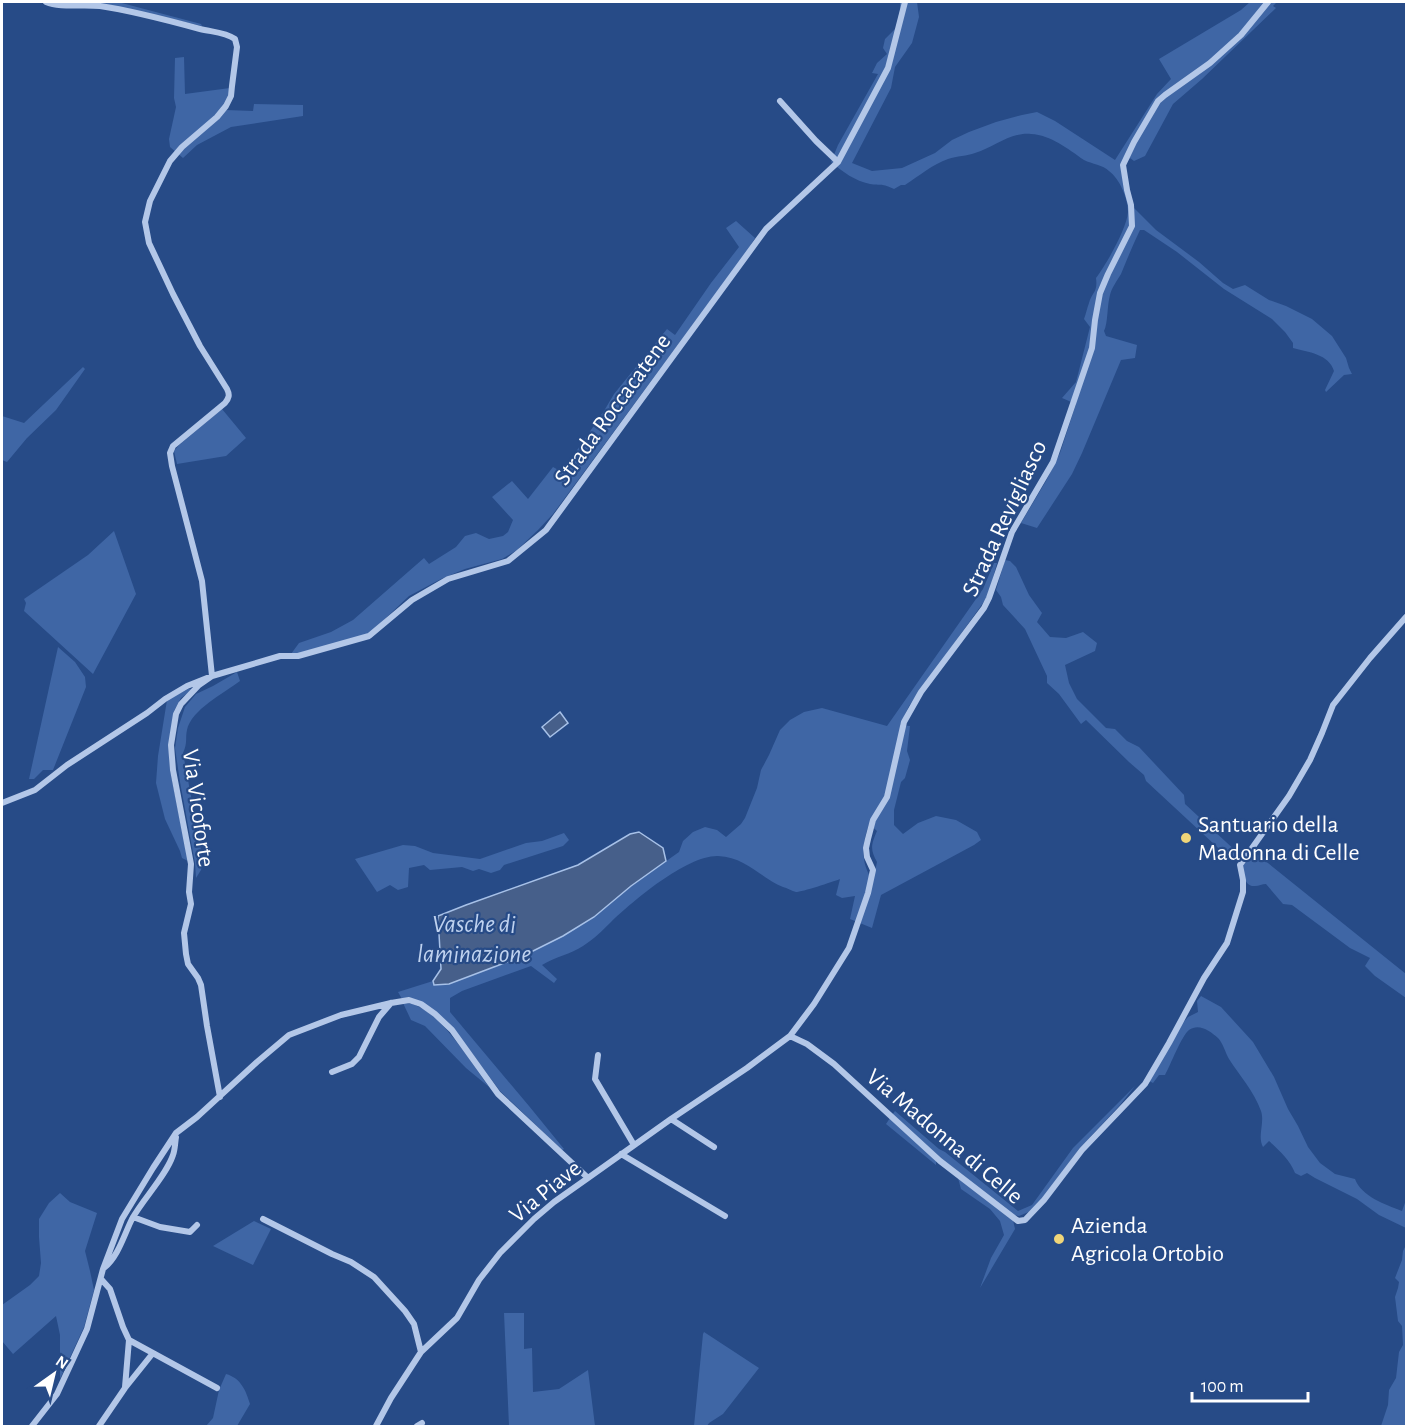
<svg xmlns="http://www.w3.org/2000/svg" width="1408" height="1428" viewBox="0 0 1408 1428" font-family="'Alegreya Sans',sans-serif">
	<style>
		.green { fill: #3f66a5; fill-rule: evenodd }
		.water { fill: #465f8a; stroke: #a7c1e8; stroke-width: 1.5 }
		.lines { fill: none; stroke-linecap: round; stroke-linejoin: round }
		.street { stroke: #b3c7e8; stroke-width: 6 }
		.poi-dot { fill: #f0d679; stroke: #274b87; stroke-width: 2 }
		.labels { text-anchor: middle; stroke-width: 4.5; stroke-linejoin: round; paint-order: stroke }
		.street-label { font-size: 24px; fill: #fff; stroke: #274b87 }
		.poi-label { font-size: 24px; fill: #fff; stroke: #274b87; text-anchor: start }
		.water-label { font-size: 26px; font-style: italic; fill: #bfd2ef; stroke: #274b87 }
	</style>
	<rect width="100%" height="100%" fill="#274b87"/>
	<!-- green -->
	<path class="green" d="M58,2H118L201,24L202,26L120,7Z
		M900,2H917L919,17L912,43L895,67L891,88L852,163L872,171L902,168L935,153L952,140L969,132L996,122L1022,115L1037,112L1055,121L1115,160L1157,94L1171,79L1159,59L1241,10L1250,2H1277L1273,6L1276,8L1202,79L1173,104L1145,156L1134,161L1130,158L1125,165L1133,207L1156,230L1199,262L1223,283L1233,289L1245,285L1269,300L1286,306L1312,319L1332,336L1346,358L1349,368L1352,374L1344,375L1326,392L1325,390L1334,371C1329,354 1308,352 1293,348V343L1285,332L1272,319L1224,289L1177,252L1144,230H1140C1133,245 1127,259 1121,274C1117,281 1112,287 1110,295C1107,305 1108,324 1104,331L1106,336L1137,345L1135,358L1121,360L1082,453L1072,474L1037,528L1021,523L1046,481L1060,453L1076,404L1062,398L1076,382L1090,327L1084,319C1086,314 1087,308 1089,303C1092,292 1098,293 1096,278C1106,265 1127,228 1128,212C1128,199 1120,179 1109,171C1103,165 1092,164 1084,160C1068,149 1051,135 1031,134C1010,132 995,147 975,153C967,156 957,156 948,159C933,164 919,176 905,185H901L894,189C882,183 881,186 870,184C855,181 843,172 831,162L838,145L878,74L872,73L877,63L887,54L883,48L885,39L896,28L900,10Z
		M184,57L185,94L230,88L226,110L253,111L254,104L303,105V116L231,127L197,145L183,158L170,147L169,139L176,107L174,98L175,58Z
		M736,221L755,238L747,251L553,514L538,530L517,550L502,559L465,569L441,579L409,596L369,634L298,654H291L299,643L331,632L353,620L424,558L429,564L456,547L465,536L476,533L489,539L503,536L508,532L513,520L492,497L512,481L528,499L553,467L560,471L573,456L604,411L614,394L667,329L675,335L711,283L739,247L726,228Z
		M83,367L85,369L56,410L27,438L7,462L2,460V416L24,423Z
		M222,409L246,438L226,456L177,464L174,451L179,445Z
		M114,531L136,594L93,674L24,611L26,603L24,599L88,555Z
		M1005,560L1010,561L1016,567L1029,595L1042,613L1037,622L1050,637L1066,638L1083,632L1097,643L1095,651L1065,665L1069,683L1077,699L1106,728L1115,729L1127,741L1139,747L1184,795L1185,804L1239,854L1232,859L1229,858L1146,781L1144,775L1129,762L1086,720L1081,724L1059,694L1047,683V676L1025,629L1003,605L1001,597L996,590Z
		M994,563H997L988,596L909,706L900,725L910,726L907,751L910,760L905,778L901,782L894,810V825L903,834L918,823L936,816L956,820L977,832L981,840L974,845L881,895L872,928L850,919L855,896L842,898L836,895L840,879C832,882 802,892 796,892C792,891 787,888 783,887C759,877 746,857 718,856C687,855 633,901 611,922C602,931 594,939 583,946C571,954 555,957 542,965L557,979L554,983L531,966L462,991L450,998V1012L529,1106L564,1149L562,1150L500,1091L454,1029L435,1012L402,999L398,992L433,981L434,985L449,984L524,956L563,936L594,917L631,886L679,852L683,841L693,832L705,827L717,830L726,837L741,824L745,818L757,788L761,770L769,755L780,730L790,720L804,712L822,708L887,726L983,589ZM869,824L877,831C871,845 870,849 877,862L873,881C860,863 862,844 869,824Z
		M58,647L75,662L85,677L86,687L53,770H43L34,779H29Z
		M237,672L240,681C224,693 191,710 187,730C185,739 188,742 183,753L203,861L201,870L196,878L195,863L180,782L175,748L178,728L185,707L196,694L213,686Z
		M188,689H193L181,698L174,711L169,744L170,770L188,861L182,858L180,851L165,819L156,783L158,756L167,700Z
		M564,833L569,840L563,846L504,865L500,870L491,873L479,869L473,871L462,867L430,870L424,865L409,868L408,887L398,890L390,885L377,892L355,859L403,845L415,846L433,853L480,859L526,843L542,841Z
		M1253,851L1406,974V998L1375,976L1365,966L1370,958L1350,948L1292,905L1283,904L1266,884C1262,884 1259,886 1255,886C1244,887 1244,874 1243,866Z
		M1201,996L1221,1007L1253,1042L1274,1077L1288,1109L1298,1126L1308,1147L1320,1163L1335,1174L1355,1179C1361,1196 1386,1205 1402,1211L1406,1200V1228L1379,1215L1357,1199L1315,1178L1307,1173L1301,1176L1295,1173C1290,1160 1280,1151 1269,1141L1263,1147C1257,1136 1265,1123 1261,1111C1254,1091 1239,1075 1229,1059C1225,1052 1223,1043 1218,1038C1210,1031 1199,1023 1189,1030C1182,1035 1170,1066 1165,1075H1159L1153,1083L1149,1081L1181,1025L1188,1017L1198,1012L1197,1001Z
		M403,1003C434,1000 472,1064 489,1087L466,1068L425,1026L411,1020Z
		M1135,1086L1120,1105L1079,1149L1039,1203L1031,1211L1019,1216L1013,1215L942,1159L892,1115L895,1111L939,1149L945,1152L1018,1211L1032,1205L1073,1148Z
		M890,1118L936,1160V1165L886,1124Z
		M958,1178L1013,1220L1015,1229L980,1288L991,1258L1004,1235L1000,1221L990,1209L961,1189Z
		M60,1193L70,1202L97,1213L85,1251L90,1271L94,1290L84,1327L60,1379V1335L56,1316L13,1354L2,1341V1305L30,1285L39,1276L41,1263L39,1237V1219L49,1203Z
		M254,1221L271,1229L253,1265L213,1246Z
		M1406,1245V1426H1381L1388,1405L1389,1390L1396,1378L1399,1352L1403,1345L1402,1326L1398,1321L1395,1297L1398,1288L1399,1282L1395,1278L1402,1260L1403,1251Z
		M504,1313H524V1349L532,1348L533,1392L559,1389L588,1370L595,1426H509Z
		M704,1332L759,1368L723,1414L709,1423L707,1426H694L703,1334Z
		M226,1374C241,1378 246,1391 250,1404L237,1426H206L213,1418L219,1390Z"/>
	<!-- water -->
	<path class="water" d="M560,712L568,723L550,737L542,727Z
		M639,832L663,848L666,861L631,886L594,917L563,936L523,956L449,984L434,985L433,981L441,969L438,916L466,905L578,865L630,834Z"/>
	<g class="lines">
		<!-- street -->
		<path class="street" d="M46,2C60,8 83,4 100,6C134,11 167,20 200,29C212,32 225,32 235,39L237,47L232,86L231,96L226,106L217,117L182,147L170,161L150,201L145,222L149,243L173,294L200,346L227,389C230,395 229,398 225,403L173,446L170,453L172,466L202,581L212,676L199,685L181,704L176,714L171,745L173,770L191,864L189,892L191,904L184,933L186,954L188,964L198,978L201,985L207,1026L220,1097
			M780,101L816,141L838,162
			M2,803L35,790L67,765L147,713L165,699L187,686L212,676L280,656H298L369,636L412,600L448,579L508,561L546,530L766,229L838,162L888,68L905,2
			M790,1036L807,1044L834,1064L940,1161L1018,1221L1025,1220L1044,1200L1082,1150L1145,1084L1169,1043L1204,978L1227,943L1243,892V880L1240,865L1289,796L1310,760L1322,733L1333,705L1370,658L1406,617
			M598,1055L595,1079L634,1145
			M332,1072L352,1064L359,1057L379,1017L391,1003
			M671,1119L714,1147
			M621,1154L725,1216
			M133,1217L160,1227L190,1232L197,1225
			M263,1219L332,1254L351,1262L374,1277L405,1311L414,1324L421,1352
			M104,1268C118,1257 124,1235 132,1219C143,1199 166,1176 173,1155C175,1150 175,1143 176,1137
			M101,1279L110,1289L123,1327L129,1340L217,1388
			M125,1387L129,1340
			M32,1426L57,1394L87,1329L103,1269L122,1219L153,1168L176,1133L197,1117L257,1062L289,1035L341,1015L391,1003L409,1000L421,1004L435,1014L452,1030L498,1094L588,1178
			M99,1426L125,1388L153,1353
			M376,1426L391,1398L421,1352L457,1318L479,1280L500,1253L534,1219L554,1202L588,1178L671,1119L747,1068L790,1036L814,1004L849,948L868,893L873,870L867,857L866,848L868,839L873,820L887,797L904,722L921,692L984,608L989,598L1012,532L1053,462L1092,348L1095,320L1100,293L1108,274L1132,226L1131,205L1127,190L1123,165L1134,142L1158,101L1165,95L1210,63L1241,35L1268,2
			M417,1426L422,1423"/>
	</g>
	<!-- markers -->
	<g class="poi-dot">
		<circle cx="1186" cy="838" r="6"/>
		<circle cx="1059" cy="1239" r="6"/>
	</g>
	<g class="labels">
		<!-- street labels -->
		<g class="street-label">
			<text transform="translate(612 409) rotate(-54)" y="8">Strada Roccacatene</text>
			<text transform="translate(1004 518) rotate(-65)" y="8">Strada Revigliasco</text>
			<text transform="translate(199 808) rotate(82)" y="8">Via Vicoforte</text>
			<text transform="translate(945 1136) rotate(40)" y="8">Via Madonna di Celle</text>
			<text transform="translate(545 1191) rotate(-39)" y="8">Via Piave</text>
		</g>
		<!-- poi labels -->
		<g class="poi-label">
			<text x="1198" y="832">Santuario della<tspan x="1198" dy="28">Madonna di Celle</tspan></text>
			<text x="1071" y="1233">Azienda<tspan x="1071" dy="28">Agricola Ortobio</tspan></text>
		</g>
		<!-- water labels -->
		<g class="water-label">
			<text x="474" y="932">Vasche di<tspan x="474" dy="30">laminazione</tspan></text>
		</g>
	</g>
	<!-- border -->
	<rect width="1408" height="1428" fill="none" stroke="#ffffff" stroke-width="6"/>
	<!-- north arrow -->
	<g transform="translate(54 1374) rotate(34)" stroke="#274b87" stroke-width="4.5" paint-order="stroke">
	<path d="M0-4.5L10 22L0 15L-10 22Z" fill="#ffffff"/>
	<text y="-9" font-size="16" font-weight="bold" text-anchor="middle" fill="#ffffff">N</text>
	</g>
	<!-- scale -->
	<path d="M1192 1392v9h116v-9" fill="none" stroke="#ffffff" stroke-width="3"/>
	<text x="1201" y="1392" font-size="18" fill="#ffffff" stroke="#274b87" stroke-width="4.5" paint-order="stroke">100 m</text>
</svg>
